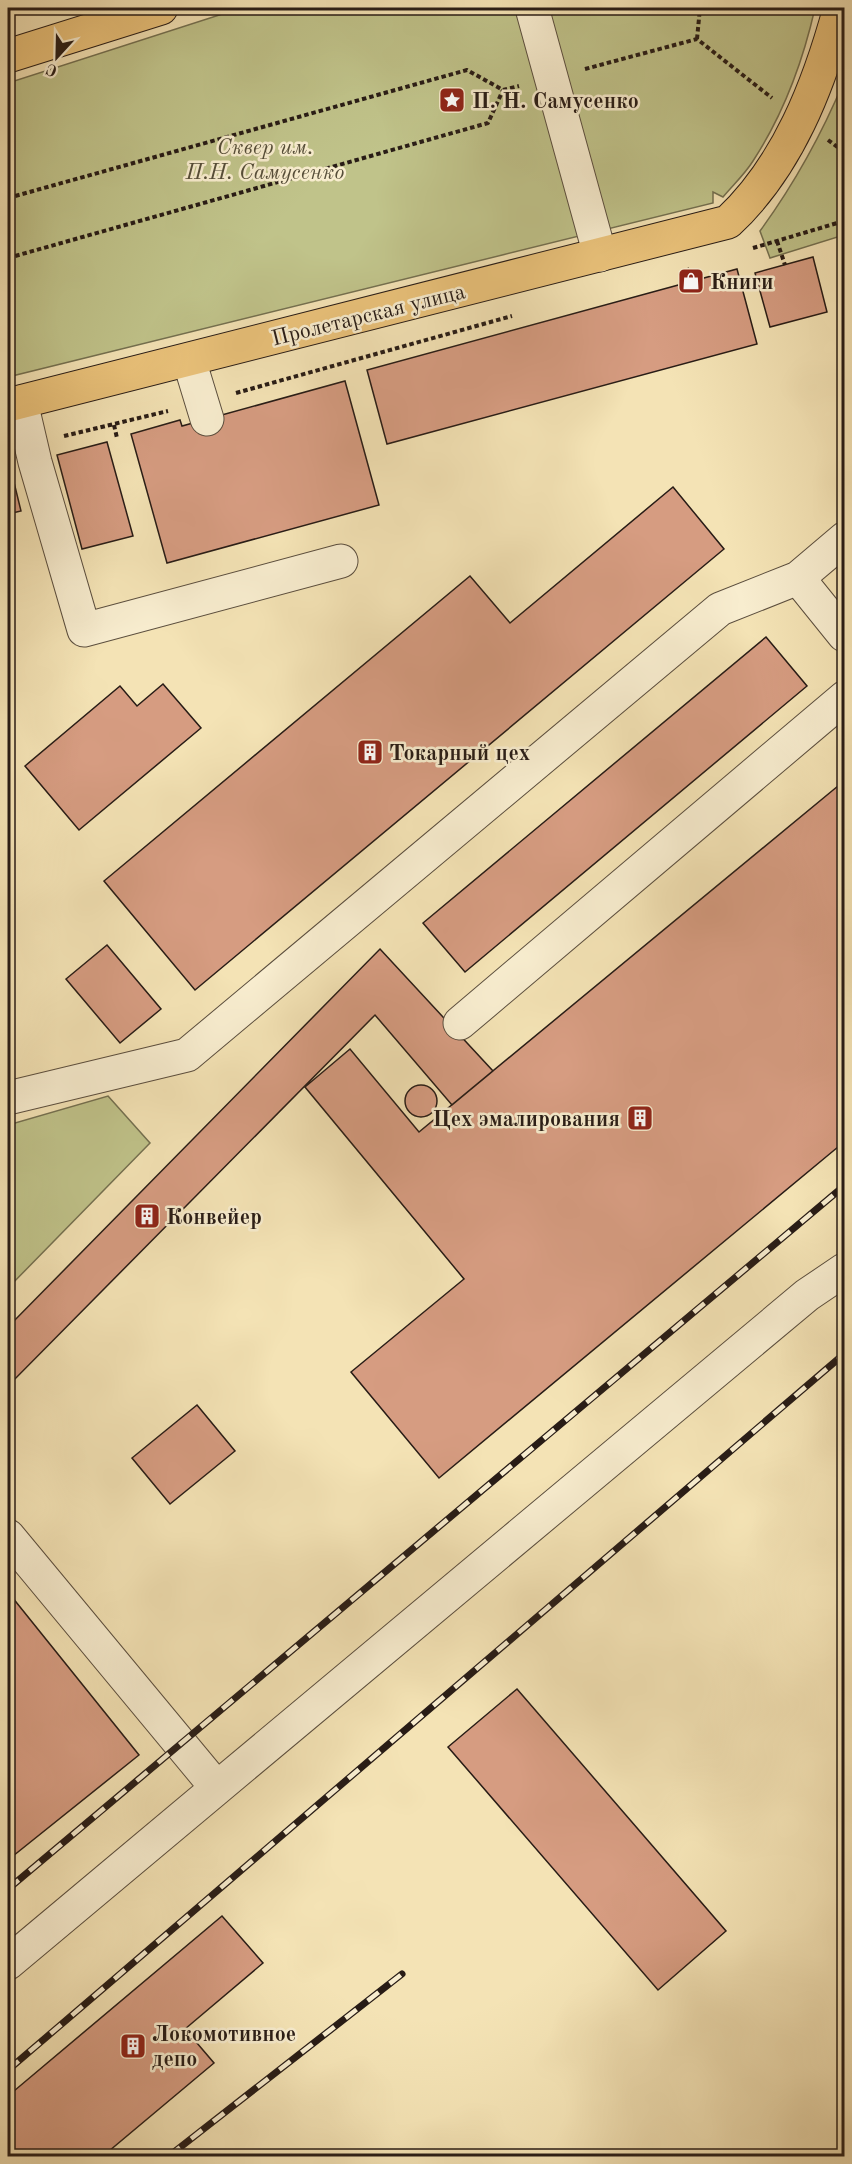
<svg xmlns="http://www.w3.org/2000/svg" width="852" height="2164" viewBox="0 0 852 2164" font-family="'Old Standard TT',serif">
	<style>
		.green { fill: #c0c38a; stroke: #747050; stroke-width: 1.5 }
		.building { fill: #d69c81; stroke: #281c16; stroke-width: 1.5 }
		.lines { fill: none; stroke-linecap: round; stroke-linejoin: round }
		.minor-casing { stroke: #5b4e3e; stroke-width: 35 }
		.major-casing { stroke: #281c16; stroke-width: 35 }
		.path { stroke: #281c16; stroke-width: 4; stroke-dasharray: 4.5 3; stroke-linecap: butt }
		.minor { stroke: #f8edcf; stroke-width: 33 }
		.major { stroke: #eac27a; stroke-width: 33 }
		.rail-casing { stroke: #281c16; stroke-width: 7 }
		.rail { stroke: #f8edcf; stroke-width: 4.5; stroke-dasharray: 14; stroke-linecap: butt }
		.labels { text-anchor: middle; stroke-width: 5; stroke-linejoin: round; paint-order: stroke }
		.poi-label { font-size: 22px; font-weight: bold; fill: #281c16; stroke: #f8edcf; text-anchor: start }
		.park-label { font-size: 22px; font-style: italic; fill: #564e39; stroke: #f8edcf }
		.street-label { font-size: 22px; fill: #281c16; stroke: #f8edcf }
	</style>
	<rect width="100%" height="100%" fill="#f4e3b5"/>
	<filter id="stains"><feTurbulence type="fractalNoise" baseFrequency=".00333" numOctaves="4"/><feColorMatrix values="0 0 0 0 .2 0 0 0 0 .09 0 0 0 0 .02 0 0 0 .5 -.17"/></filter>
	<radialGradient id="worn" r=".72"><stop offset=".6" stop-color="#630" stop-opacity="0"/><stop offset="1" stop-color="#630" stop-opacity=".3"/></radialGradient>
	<!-- green -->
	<path class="green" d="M241,8H815C803,61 783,115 753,161C745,174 733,185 723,197L713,192V203L8,377V83Z
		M844,81V235L770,258L760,231C795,183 821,136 844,81Z
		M108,1096L150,1143L8,1288V1125Z"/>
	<!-- building -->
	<path class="building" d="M813,257L827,312L770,327L755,273Z
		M737,269L757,344L387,444L367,370Z
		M345,381L379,505L167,563L131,434L180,420L182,426Z
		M107,442L133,536L82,549L57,455Z
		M10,466L21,511L8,514V467Z
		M673,487L724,549L195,990L104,881L470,576L510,623Z
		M766,637L807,686L465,972L423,923Z
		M163,684L201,728L79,830L25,766L120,686L137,706Z
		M844,781V1142L439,1478L351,1372L464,1279L305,1087L350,1049L419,1132Z
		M107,945L161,1009L120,1043L66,979Z
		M380,949L493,1071L452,1105L375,1015L8,1386V1327Z
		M405 1101a16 16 0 1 1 32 0a16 16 0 1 1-32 0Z
		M197,1405L235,1451L170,1504L132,1458Z
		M8,1592L139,1755L8,1860Z
		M517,1689L726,1931L658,1990L448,1747Z
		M844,1887V1900L838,1893Z
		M222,1916L263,1963L185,2029L214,2063L103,2156H10L8,2154V2096Z"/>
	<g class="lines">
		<defs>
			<path id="minor" d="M532,8L600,255
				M189,360L207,419
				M21,402L35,462L84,630L341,561
				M844,539L798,578L844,635
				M460,1023L844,698
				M8,1098L187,1055L720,609L798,578
				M8,1536L217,1788L807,1295L844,1270
				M8,1963L217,1788"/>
			<path id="major" d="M8,56L161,8
				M8,405L728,222C788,166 819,85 840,8"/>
		</defs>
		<!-- minor casing -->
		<use href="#minor" class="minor-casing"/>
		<!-- major casing -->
		<use href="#major" class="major-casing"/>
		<!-- path -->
		<path class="path" d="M697,39L700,8
			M585,69L697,39L772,98
			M828,140L844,152
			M8,198L467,70L503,90L519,86
			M777,241L785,265
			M753,248L844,221
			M8,258L488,123L503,90
			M687,268L691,281
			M236,393L512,316
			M114,425L117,438
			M64,436L168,411"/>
		<!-- minor -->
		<use href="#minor" class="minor"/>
		<!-- major -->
		<use href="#major" class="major"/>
		<defs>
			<path id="rail" d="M8,1889L844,1186
				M8,2070L844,1354
				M169,2156L402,1974"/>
		</defs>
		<!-- rail casing -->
		<use href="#rail" class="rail-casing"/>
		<!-- rail -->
		<use href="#rail" class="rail"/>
	</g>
	<!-- icons -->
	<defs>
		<symbol id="sight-square" viewBox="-11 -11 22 22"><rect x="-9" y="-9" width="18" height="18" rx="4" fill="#8f2418" stroke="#f8edcf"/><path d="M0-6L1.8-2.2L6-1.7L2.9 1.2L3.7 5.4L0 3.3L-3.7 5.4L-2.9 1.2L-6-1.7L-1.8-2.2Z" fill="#fff"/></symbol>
		<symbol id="shop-square" viewBox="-11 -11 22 22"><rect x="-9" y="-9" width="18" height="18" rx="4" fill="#8f2418" stroke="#f8edcf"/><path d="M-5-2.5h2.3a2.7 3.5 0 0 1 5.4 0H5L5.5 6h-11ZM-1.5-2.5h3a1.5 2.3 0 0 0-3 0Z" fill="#fff"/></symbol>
		<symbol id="building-square" viewBox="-11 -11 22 22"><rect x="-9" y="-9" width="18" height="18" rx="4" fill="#8f2418" stroke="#f8edcf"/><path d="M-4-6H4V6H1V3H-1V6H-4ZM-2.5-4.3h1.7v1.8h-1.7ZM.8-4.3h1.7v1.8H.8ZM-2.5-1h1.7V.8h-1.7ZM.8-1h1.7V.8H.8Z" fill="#fff"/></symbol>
	</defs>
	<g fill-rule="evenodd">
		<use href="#sight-square" x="437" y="85" width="30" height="30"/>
		<use href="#shop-square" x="676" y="266" width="30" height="30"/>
		<use href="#building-square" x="355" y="737" width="30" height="30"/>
		<use href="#building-square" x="625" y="1103" width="30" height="30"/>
		<use href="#building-square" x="132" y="1201" width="30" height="30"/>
		<use href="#building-square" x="118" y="2031" width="30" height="30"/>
	</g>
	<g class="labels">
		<!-- poi labels -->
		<g class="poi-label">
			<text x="472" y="108">П. Н. Самусенко</text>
			<text x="710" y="289">Книги</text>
			<text x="389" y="760">Токарный цех</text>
			<text x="620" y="1126" text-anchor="end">Цех эмалирования</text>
			<text x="166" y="1224">Конвейер</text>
			<text x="152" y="2041">Локомотивное<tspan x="152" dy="25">депо</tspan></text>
		</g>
		<!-- park labels -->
		<g class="park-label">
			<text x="265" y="154">Сквер им.<tspan x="265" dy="25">П.Н. Самусенко</tspan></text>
		</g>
		<!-- street labels -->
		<g class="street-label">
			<text transform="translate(368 314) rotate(-14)" y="8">Пролетарская улица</text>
		</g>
	</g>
	<!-- margin -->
	<rect width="852" height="2164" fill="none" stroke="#f4e3b5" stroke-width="30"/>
	<rect x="9" y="9" width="834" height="2146" fill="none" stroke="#281c16" stroke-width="3"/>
	<rect x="15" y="15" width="822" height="2134" fill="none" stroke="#281c16" stroke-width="1.5"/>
	<!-- north arrow -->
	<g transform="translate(57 57) rotate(202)" stroke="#f8edcf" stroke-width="4.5" paint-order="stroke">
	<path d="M0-4.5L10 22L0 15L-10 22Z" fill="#281c16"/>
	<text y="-9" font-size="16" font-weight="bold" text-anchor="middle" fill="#281c16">С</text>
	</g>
	<rect width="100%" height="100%" filter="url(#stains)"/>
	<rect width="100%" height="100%" fill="url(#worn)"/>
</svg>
